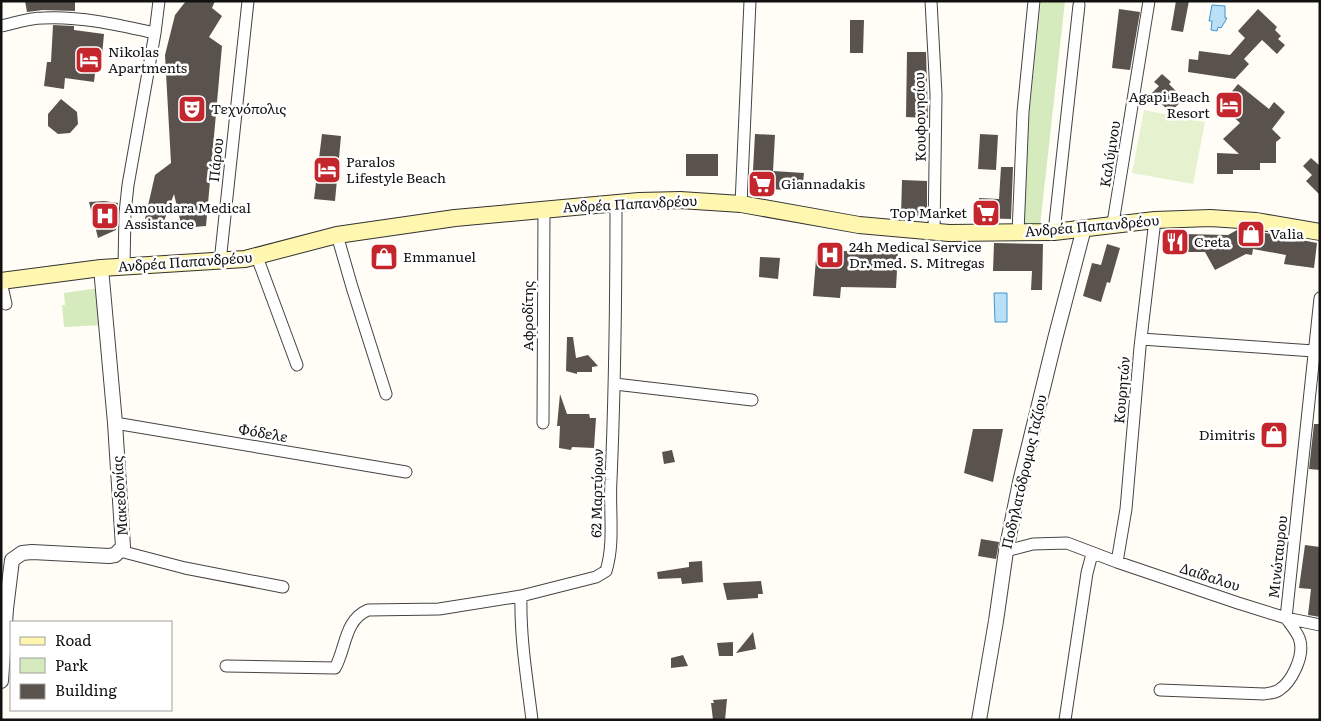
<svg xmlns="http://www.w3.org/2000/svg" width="1321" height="721" viewBox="0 0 1321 721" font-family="Literata,serif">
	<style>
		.green { fill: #d5ebbd }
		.pitch { fill: #e6f2cf }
		.water { fill: #b9e0f7; stroke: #3f96cf }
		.building { fill: #5a524d }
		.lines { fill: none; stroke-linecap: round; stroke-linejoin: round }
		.minor-casing { stroke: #444; stroke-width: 13 }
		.tertiary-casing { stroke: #444; stroke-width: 16 }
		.secondary-casing { stroke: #333; stroke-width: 18 }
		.minor { stroke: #fff; stroke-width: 11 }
		.tertiary { stroke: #fff; stroke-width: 14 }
		.secondary { stroke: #fff6b0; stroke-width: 16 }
		.labels { text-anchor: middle; stroke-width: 5; stroke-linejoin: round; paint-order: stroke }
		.poi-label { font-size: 14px; fill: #111; stroke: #fff; text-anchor: start }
		.street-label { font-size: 14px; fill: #111; stroke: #fff }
	</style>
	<rect width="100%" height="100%" fill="#fffdf5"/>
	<!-- green -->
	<path class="green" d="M1041,1H1065L1040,226L1021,228L1028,126Z
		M99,288L103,325L64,327L62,305H65L64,293Z"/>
	<!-- pitch -->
	<path class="pitch" d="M1144,110L1205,122L1193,184L1132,173Z"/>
	<!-- water -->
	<path class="water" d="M1212,5L1225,6V18H1227L1221,28L1218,27L1217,31L1211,30L1212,21H1209Z
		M994,293H1007V322H995Z"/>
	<!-- building -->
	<path class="building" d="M25,1H75V11L43,10L27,12Z
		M186,1H215L212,8L222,16L209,37L222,46L206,226L182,228L174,194L164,221L145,219L155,175L171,163L165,55L175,15Z
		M1176,1H1189L1183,32L1171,30Z
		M1119,9L1140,12L1130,70L1112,68Z
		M1258,9L1277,27L1275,30L1281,36L1278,39L1285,45L1277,54L1262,40L1244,59L1249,64L1235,79L1188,72L1189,59L1198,60L1199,51L1230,55L1245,38L1238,31Z
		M850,20H864L863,53H850Z
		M53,25L74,26V30L104,34L101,66L96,65L94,82L65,78L64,89L44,86L47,62H51Z
		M907,52H926L928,118L906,117Z
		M1162,74L1171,82L1169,84L1184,99L1170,112L1151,94L1159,86L1154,82Z
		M1238,84L1269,109L1274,102L1285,112L1272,129L1281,138L1276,142V163H1260V170H1233V174H1217V153L1239,154L1223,139L1240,123L1225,109L1229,104L1225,100Z
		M61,99L77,112L78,124L70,133L58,134L48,126V114Z
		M322,134L341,136L335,201L314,199Z
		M755,134L775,135L773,171L804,173L802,191L752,188Z
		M980,134L998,135L996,170L978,169Z
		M686,154H718V176H686Z
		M1311,158L1320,166V195L1306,181L1312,175L1303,166Z
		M1001,167H1013L1011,219L979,218V198L999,199Z
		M902,180L927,181V217L901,216Z
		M104,201L118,203L116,230L98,238L89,202Z
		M1166,230H1183V234L1228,235L1237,230L1255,231L1317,243L1314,268L1284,264L1286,255L1253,249L1252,255L1246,254L1215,270L1205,252H1165Z
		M994,243L1043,244L1042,290H1031L1032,271H993Z
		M1107,244L1120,248L1110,283L1107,282L1101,302L1083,296L1092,263L1101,265Z
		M817,247L843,249V251L898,252L896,288L841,287L840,298L813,296Z
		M760,257L780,258L778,279L759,277Z
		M567,337H573L576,358L588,355L598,366L592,367V372H577V374L566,371Z
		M560,394L567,414H589L590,418H596L594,448L572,447L571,450L559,448L560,426H557Z
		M1314,424H1320V470L1309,469Z
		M973,429H1003L993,482L964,473Z
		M672,450L675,462L664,464L662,452Z
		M981,539L999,542L996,559L978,556Z
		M1305,545L1320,547V617L1308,615L1311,589L1299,588Z
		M702,561L703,582L682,584L681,578L658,579L657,572L689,567V562Z
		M761,581L763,594H758V598L727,600L723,583Z
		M753,632L756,649L736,653Z
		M733,642V656H719L717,643Z
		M683,655L688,666L671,668V658Z
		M727,699L725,720H713L711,703H714L713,700Z"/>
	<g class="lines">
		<defs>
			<path id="minor" d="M931,1L936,94L934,233
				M1,26C15,23 29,18 43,18C81,16 119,25 155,33
				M741,204L750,1
				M1113,223L1149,1
				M1054,232L1079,5
				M1018,233L1023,112L1034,1
				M337,235L352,287L386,394
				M257,257L297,365
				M220,262L248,1
				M124,267L125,213L128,185L155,33L159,1
				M1,282L6,304
				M1141,339L1314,351
				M615,384L752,400
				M115,423L406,472
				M543,423L544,209
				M120,551L185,568L283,587
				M1006,551L1033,544L1067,543L1117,562L1238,603L1286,618L1320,625
				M1117,562L1126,509L1140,347L1155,220
				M226,666L335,668C346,649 344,620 368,610L439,609L521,596
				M1160,690L1264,694C1269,693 1275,693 1279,690C1292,682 1304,656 1300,641C1299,634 1290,624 1286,618L1320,298
				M532,720C527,679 520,638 521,596L596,577L606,571C615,542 609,510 611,480C615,387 616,295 616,202
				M1065,720L1087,573L1092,554"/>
			<path id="tertiary" d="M1,681L6,609L12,560L22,553L32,552L109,556L115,555L123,547L115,423L101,268
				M979,720L996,621L1006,551L1020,482L1055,339L1084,228"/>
			<path id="secondary" d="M1,281L101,268L245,259L337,235L455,218L639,201L680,200L741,204L859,225L949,233L1054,232L1155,220L1210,218L1256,221L1320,232"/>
		</defs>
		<!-- minor casing -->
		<use href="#minor" class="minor-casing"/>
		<!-- tertiary casing -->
		<use href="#tertiary" class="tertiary-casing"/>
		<!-- secondary casing -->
		<use href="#secondary" class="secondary-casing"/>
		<!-- minor -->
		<use href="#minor" class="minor"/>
		<!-- tertiary -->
		<use href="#tertiary" class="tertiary"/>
		<!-- secondary -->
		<use href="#secondary" class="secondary"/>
	</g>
	<!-- icons -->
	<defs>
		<symbol id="hotel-square" viewBox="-11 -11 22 22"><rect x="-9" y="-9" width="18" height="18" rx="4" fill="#c4262e" stroke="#fff"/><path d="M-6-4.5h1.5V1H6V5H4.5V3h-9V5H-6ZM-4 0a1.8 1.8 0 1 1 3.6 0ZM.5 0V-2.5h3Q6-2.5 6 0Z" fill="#fff"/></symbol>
		<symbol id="theatre-square" viewBox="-11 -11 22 22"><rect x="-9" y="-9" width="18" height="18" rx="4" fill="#c4262e" stroke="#fff"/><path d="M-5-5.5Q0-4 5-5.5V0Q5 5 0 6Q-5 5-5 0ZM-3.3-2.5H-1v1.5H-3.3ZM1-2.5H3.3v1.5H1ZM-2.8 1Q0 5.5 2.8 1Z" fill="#fff"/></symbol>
		<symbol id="supermarket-square" viewBox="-11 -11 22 22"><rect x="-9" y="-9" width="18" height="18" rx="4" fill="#c4262e" stroke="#fff"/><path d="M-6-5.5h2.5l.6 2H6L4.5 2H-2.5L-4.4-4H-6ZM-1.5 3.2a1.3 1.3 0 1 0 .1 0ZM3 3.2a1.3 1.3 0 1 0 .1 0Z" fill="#fff"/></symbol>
		<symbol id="hospital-square" viewBox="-11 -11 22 22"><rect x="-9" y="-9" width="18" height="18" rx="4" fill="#c4262e" stroke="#fff"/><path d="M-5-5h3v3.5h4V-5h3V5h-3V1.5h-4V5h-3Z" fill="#fff"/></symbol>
		<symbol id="shop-square" viewBox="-11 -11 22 22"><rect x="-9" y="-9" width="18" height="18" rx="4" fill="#c4262e" stroke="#fff"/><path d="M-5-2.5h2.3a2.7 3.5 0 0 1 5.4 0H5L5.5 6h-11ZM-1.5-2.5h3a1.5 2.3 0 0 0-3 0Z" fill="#fff"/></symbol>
		<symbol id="restaurant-square" viewBox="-11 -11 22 22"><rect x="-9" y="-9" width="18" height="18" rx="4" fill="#c4262e" stroke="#fff"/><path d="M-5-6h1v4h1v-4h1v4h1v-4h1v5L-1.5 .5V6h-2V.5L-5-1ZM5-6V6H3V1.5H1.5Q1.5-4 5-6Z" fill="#fff"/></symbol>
	</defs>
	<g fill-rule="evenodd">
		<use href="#hotel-square" x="73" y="44" width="32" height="32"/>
		<use href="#hotel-square" x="1213" y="89" width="32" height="32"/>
		<use href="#theatre-square" x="176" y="93" width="32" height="32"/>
		<use href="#hotel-square" x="311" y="154" width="32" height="32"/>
		<use href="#supermarket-square" x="746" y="168" width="32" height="32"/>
		<use href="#supermarket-square" x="970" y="197" width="32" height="32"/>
		<use href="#hospital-square" x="89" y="200" width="32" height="32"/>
		<use href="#shop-square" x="1235" y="218" width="32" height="32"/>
		<use href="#restaurant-square" x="1159" y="226" width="32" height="32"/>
		<use href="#hospital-square" x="814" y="239" width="32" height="32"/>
		<use href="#shop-square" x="368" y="241" width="32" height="32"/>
		<use href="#shop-square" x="1258" y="419" width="32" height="32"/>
	</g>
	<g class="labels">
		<!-- poi labels -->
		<g class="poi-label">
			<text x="108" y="57">Nikolas<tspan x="108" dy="16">Apartments</tspan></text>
			<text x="1210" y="102" text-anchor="end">Agapi Beach<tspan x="1210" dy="16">Resort</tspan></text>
			<text x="211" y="114">Τεχνόπολις</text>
			<text x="346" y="167">Paralos<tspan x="346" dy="16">Lifestyle Beach</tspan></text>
			<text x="781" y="189">Giannadakis</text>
			<text x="124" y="213">Amoudara Medical<tspan x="124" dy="16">Assistance</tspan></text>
			<text x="967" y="218" text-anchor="end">Top Market</text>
			<text x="1270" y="239">Valia</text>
			<text x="1194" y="247">Creta</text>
			<text x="849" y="252">24h Medical Service<tspan x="849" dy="16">Dr. med. S. Mitregas</tspan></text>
			<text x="403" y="262">Emmanuel</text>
			<text x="1255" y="440" text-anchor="end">Dimitris</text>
		</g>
		<!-- street labels -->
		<g class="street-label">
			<text transform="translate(920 117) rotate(-91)" y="5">Κουφονησίου</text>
			<text transform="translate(1110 154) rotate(-81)" y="5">Καλύμνου</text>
			<text transform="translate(216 160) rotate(-84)" y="5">Πάρου</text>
			<text transform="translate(630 204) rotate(-3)" y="5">Ανδρέα Παπανδρέου</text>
			<text transform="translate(1092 226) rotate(-5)" y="5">Ανδρέα Παπανδρέου</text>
			<text transform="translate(185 262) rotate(-4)" y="5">Ανδρέα Παπανδρέου</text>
			<text transform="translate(528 316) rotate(-90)" y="5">Αφροδίτης</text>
			<text transform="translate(1122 390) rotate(-85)" y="5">Κουρητών</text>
			<text transform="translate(263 433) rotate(10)" y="5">Φόδελε</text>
			<text transform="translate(1024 472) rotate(-77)" y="5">Ποδηλατόδρομος Γαζίου</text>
			<text transform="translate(597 493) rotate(-89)" y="5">62 Μαρτύρων</text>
			<text transform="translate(120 496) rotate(-94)" y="5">Μακεδονίας</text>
			<text transform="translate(1278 557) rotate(-84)" y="5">Μινώταυρου</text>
			<text transform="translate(1210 577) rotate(18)" y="5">Δαίδαλου</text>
		</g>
	</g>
	<!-- border -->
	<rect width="1321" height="721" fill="none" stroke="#111111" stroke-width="5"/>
	<!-- legend -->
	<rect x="10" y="621" width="162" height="90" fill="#ffffff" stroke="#a0a0a0"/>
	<rect x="20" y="637" width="25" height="8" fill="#fff6b0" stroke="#a0a0a0"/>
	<text x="55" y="646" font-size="15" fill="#111111">Road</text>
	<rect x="20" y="658" width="25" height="15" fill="#d5ebbd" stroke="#a0a0a0"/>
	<text x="55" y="671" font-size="15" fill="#111111">Park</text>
	<rect x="20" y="684" width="25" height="15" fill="#5a524d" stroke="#a0a0a0"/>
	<text x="55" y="696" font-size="15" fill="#111111">Building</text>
</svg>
